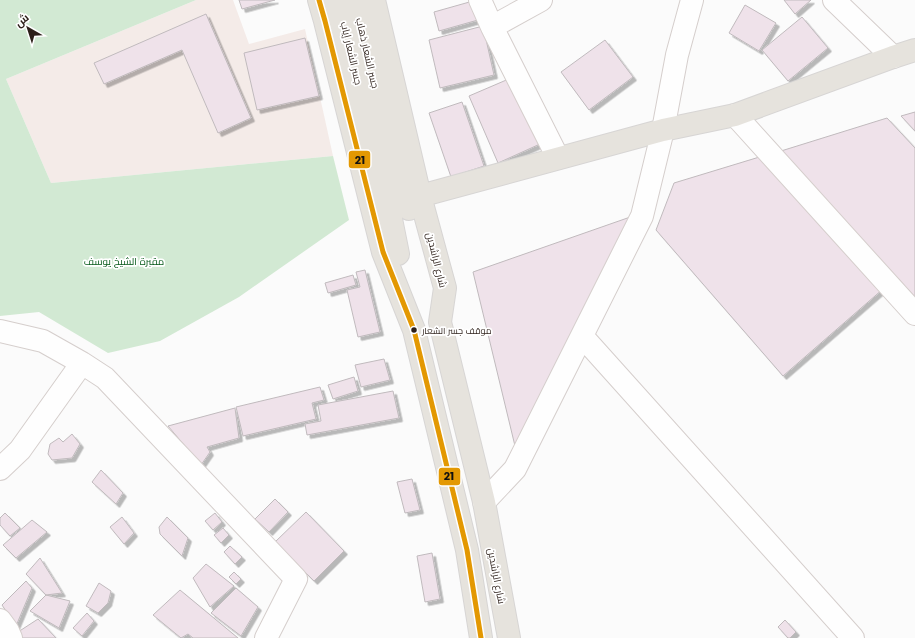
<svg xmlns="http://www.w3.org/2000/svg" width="915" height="638" viewBox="0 0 915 638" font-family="Poppins,Cairo,sans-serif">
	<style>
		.education { fill: #f4ebe8 }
		.green { fill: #d2e9d3 }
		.building { fill: #efe2ea; stroke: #c0babd; filter: url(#shadow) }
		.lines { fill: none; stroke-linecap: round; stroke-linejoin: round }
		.minor-casing { stroke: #d5cecc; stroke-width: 24 }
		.major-casing { stroke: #d7d5d4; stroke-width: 24 }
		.minor { stroke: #fefefe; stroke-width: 22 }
		.major { stroke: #e6e3dd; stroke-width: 22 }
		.bus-1-casing { stroke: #fff; stroke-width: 8 }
		.bus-1 { stroke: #e39802; stroke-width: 5 }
		.bus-dot { fill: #2c1f19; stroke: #fff; stroke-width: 1.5 }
		.labels { text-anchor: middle; stroke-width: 3.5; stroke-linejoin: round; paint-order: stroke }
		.bus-label { font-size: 9px; fill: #2c1f19; stroke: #fff; text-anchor: start }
		.street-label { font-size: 10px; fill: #2c1f19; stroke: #fff }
		.park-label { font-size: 10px; fill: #055818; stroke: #fff }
		.line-badge { stroke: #fff; stroke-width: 1.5 }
		.pale-badge-label { font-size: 11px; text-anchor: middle; font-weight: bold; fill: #111 }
	</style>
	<defs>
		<filter id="shadow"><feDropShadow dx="3.5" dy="3.5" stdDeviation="0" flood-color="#0004"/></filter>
	</defs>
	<rect width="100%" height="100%" fill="#fbfbfb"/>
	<!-- education -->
	<path class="education" d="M196,0H233L249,44L305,29L333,156L51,183L6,79Z"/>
	<!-- green -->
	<path class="green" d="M0,0H196L6,79L51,183L333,156L349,220L239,297L160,341L108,353L39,312L0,316Z"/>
	<!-- building -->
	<path class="building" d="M239,0H275L242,9Z
		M784,0H811L795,14Z
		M473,1L478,20L439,31L434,12Z
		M745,5L776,23L759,51L729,33Z
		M206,14L251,118L218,133L182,50L104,84L94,63Z
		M802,17L828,48L788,81L762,50Z
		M483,26L494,75L440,88L429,40Z
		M305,38L319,96L257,110L244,53Z
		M605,40L633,77L589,110L561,72Z
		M511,78L540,144L498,163L469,96Z
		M462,102L484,166L451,177L429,113Z
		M915,112V131L901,116Z
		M887,118L915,148V297L781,151Z
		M766,155L883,289L783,376L656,230L674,183Z
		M636,215L515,446L473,272Z
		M365,270L380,332L358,337L347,290L360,287L356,272Z
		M353,275L356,285L328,293L325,283Z
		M384,359L390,380L361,387L355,365Z
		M354,377L358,391L333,399L328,385Z
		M320,387L324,400L312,403L316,419L243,436L236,407Z
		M393,391L399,418L307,435L305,424L321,421L318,405Z
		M235,408L239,438L207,447L210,452L201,465L168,426Z
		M72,434L80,444L72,458L52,460L48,454L50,444L59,438L63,442Z
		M101,470L123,493L116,504L92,482Z
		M412,479L420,510L405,513L397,482Z
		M275,499L288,512L269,532L255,519Z
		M306,512L344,551L314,581L275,542Z
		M5,513L20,528L10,536L0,525V518Z
		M215,513L222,522L213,530L205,521Z
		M122,517L134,533L124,544L110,527Z
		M167,517L188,538L182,556L160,534L159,527Z
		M32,520L47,532L16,558L3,545Z
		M223,528L229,535L221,543L214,535Z
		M230,546L242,557L235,564L224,552Z
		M432,553L440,599L425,602L417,556Z
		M40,558L62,593L46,595L26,574Z
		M206,564L234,586L210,607L193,578Z
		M234,572L241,579L236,584L229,577Z
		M26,581L32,588L16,626L2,605Z
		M99,583L111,591L108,603L98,613L86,606Z
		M236,588L258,607L241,636L211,613Z
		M180,590L238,638H193L188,634L181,638L153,615Z
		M46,595L70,601L59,628L30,611Z
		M87,613L94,621L82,636L73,628Z
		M38,619L56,638H20L18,632Z
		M785,620L796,632L790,638H788L778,627Z"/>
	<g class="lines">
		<defs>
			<path id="minor" d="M480,0L492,27L558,158
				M834,0L893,57
				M492,27L541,0
				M735,115L915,314
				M0,331L43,341L82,363L105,378L296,579L266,638
				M582,336L853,638
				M0,469L20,450L82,363
				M484,502L515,469L642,216L663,130L677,55L692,0
				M0,620L8,631L11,638"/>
			<path id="major" d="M319,0L325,21L383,252L414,330L467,550L481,638
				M340,0L364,106L383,179L398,254
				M356,0L380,107L409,209
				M374,0L420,196L445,288L440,322L484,502L509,638
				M420,196L663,130L735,115L893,57L915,50"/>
		</defs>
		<!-- minor casing -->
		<use href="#minor" class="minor-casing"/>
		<!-- major casing -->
		<use href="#major" class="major-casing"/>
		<!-- minor -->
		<use href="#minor" class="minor"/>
		<!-- major -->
		<use href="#major" class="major"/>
		<defs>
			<path id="bus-1" d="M319,0L325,21L383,252L414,330L467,550L481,638"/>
		</defs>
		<!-- bus-1 casing -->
		<use href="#bus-1" class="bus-1-casing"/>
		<!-- bus-1 -->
		<use href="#bus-1" class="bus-1"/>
	</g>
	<!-- markers -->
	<circle class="bus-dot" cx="414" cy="330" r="3.5"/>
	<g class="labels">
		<!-- bus labels -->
		<g class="bus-label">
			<text x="422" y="334">موقف جسر الشعار</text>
		</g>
		<!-- street labels -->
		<g class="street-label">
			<text transform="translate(352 53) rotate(77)" y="4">جسر الشعار إياب</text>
			<text transform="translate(368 53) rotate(77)" y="4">جسر الشعار ذهاب</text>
			<text transform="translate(437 260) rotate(76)" y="4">شارع الراشدين</text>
			<text transform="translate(497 576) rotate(79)" y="4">شارع الراشدين</text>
		</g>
		<!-- park labels -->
		<g class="park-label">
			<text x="124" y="265">مقبرة الشيخ يوسف</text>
		</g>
	</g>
	<g class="line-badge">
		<rect x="348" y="150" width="23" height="19" rx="4" fill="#e39802"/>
		<rect x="438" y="467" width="23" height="19" rx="4" fill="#e39802"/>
	</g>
	<g class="pale-badge-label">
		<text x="360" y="164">21</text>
		<text x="449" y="480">21</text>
	</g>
	<!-- north arrow -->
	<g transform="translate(28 28) rotate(321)" stroke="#ffffff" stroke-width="3" paint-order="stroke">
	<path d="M0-3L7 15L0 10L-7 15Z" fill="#2c1f19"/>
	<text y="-6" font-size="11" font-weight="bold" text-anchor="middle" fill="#2c1f19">ش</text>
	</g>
</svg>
